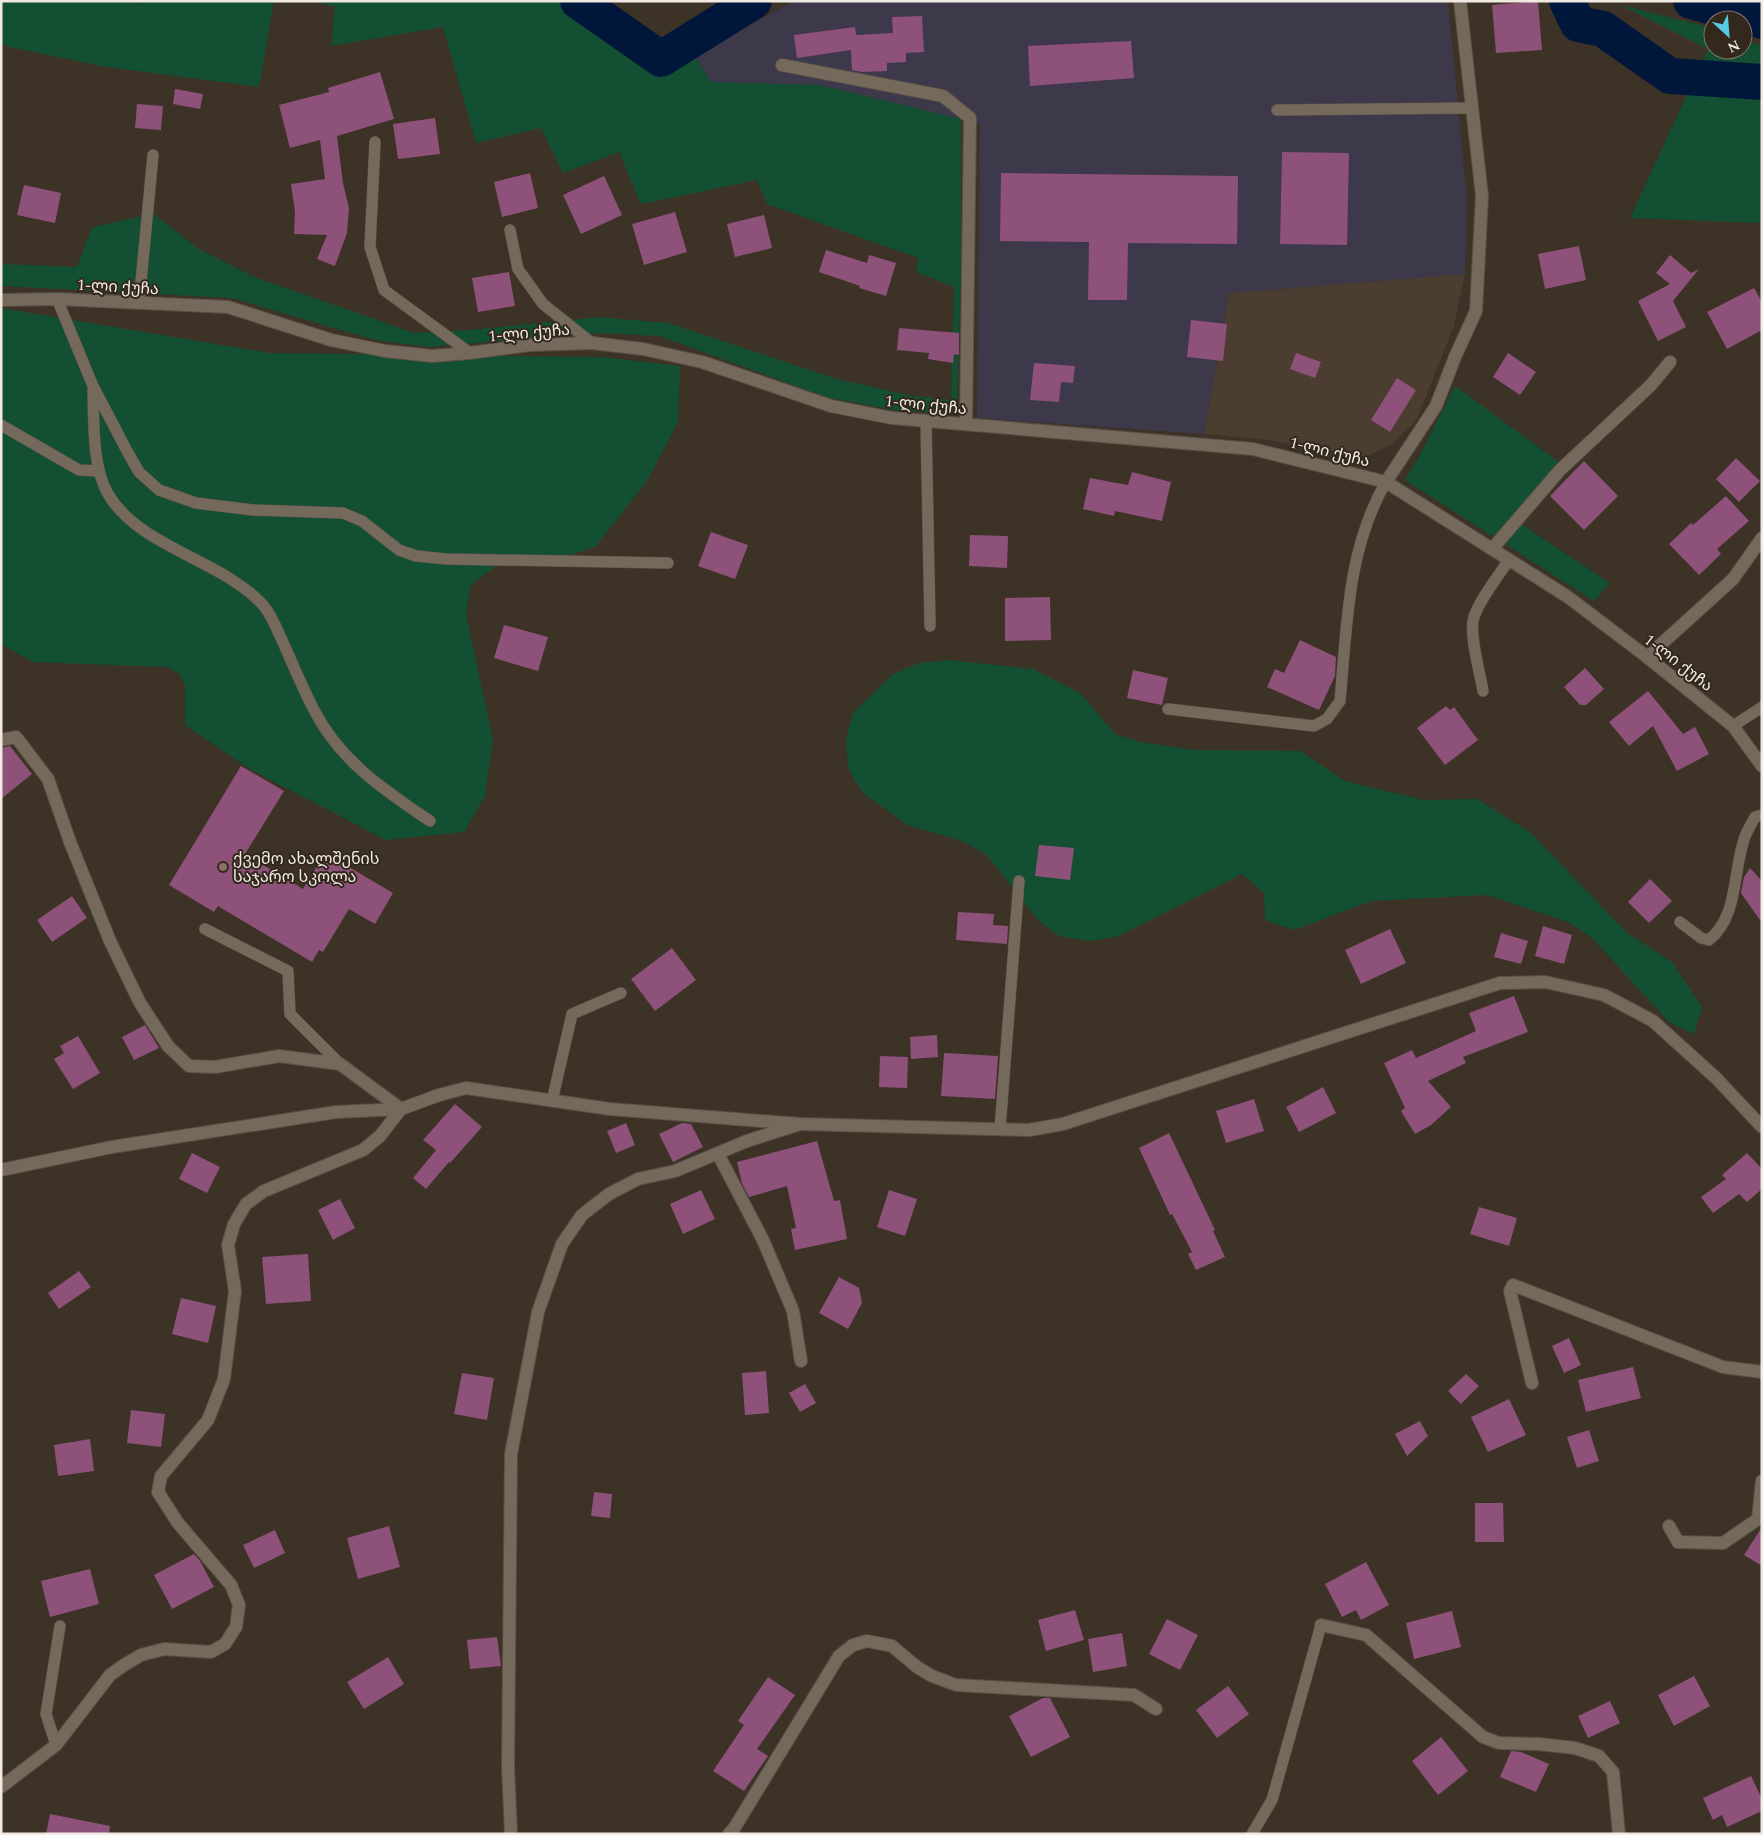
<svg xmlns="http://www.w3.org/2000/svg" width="1763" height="1835" viewBox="0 0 1763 1835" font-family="Spectral,'Noto Sans Georgian',serif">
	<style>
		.commercial { fill: #4b3d30 }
		.industrial { fill: #3e394a }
		.green { fill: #134f32 }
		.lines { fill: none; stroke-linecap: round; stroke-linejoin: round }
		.river { stroke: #00163b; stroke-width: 36 }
		.building { fill: #8e5179 }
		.service-casing { stroke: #595045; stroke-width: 12 }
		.minor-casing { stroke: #595045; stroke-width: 14 }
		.tertiary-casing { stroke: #595045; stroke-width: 14 }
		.service { stroke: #75695b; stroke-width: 11 }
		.minor { stroke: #75695b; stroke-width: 12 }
		.tertiary { stroke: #75695b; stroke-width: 12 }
		.education-dot { fill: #8d6e63; stroke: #33281c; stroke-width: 2 }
		.labels { text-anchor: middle; stroke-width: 4; stroke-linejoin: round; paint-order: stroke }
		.street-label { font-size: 16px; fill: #f1eae2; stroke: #33281c }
		.poi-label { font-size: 16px; fill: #f1eae2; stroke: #33281c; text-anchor: start }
	</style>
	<rect width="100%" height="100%" fill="#3d3226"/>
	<!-- commercial -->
	<path class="commercial" d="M1465,274L1454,326L1416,421L1391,445L1365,457L1268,440L1204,434L1229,293Z"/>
	<!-- industrial -->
	<path class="industrial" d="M793,1H1448L1467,200L1465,274L1229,293L1204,434L977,418L980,124L820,85L711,82L695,56Z"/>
	<!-- green -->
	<path class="green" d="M1,1H130L143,3L146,1H274L259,87L107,67L10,47L1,44Z
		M313,1H561L645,64L666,70L695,56L711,82L820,85L961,119V274L957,415L894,410L826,397L659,336L599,333L429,347L375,340L232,298L1,286V264L77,267L92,227L154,214L197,248L252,276L414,333L471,330L598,317L668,323L837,379L912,396L951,400L954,287L916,272L918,258L767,204L757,180L641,204L619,152L563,173L541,128L476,143L443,27L331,46L335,7Z
		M1620,5L1713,28V50H1743V39L1762,46V223L1630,218L1708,49Z
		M1,308L270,353L601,357L680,366L678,422L647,481L596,546L571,555L505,559L470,586L466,614L493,740L485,796L464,832L386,840L251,770L185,725V685L179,673L166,667L33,662L1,644Z
		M1455,386L1560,463L1512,518L1610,583L1594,601L1405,480L1419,457Z
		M948,660L1033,669L1080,693L1115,734L1140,742L1193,750L1300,751L1345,781L1424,800L1477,799L1530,832L1626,932L1672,962L1702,1007L1694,1034L1669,1022L1591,937L1568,922L1487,895L1371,901L1294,930L1265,920L1264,893L1242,874L1116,937L1089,941L1059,936L1038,920L987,855L962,841L907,825L862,792L848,768L846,739L853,713L893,674L919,663Z"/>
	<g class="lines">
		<!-- river -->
		<path class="river" d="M578,1L661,59L754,1
			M1567,1L1578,24L1603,29L1670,76L1762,82
			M1691,1L1762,21"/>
	</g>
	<!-- building -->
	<path class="building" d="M1538,1L1542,50L1496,53L1492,5Z
		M922,16L924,52L906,53V62L887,63V71L862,72L852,70L851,50L797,58L794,35L855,27L856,35L893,33L892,17Z
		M1131,41L1134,78L1030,86L1028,46Z
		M380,72L394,119L337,136L343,183L349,208L347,233L335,266L317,259L327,235L294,234L295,212L291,184L325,179L320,140L290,148L279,105L329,92L328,88Z
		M175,89L203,94L200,109L173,104Z
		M137,104L163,106L161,130L135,128Z
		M435,118L440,154L398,159L393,124Z
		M1282,152L1349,153L1347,245L1280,244Z
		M530,173L538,208L502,217L494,182Z
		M1001,173L1238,176L1237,244L1128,243L1127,300H1088L1089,242L1000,241Z
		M604,176L622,215L581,234L563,195Z
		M24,185L61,193L55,223L17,215Z
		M675,212L687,252L644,265L632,224Z
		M764,215L772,248L735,257L727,224Z
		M1579,246L1586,280L1545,289L1538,254Z
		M826,250L867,263L869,255L896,263L886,296L859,288L860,286L819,272Z
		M1670,255L1691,273L1699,269L1673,301L1686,327L1658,341L1638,301L1670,284L1656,273Z
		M509,272L515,306L478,312L472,278Z
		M1754,288L1762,302V330L1727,349L1707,312Z
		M1191,320L1227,324L1223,361L1187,357Z
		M899,328L959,333V355L954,354L953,363L928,359L929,353L897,350Z
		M1296,353L1321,362L1315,378L1290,369Z
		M1508,353L1536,372L1520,395L1493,377Z
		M1034,363L1075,366L1073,383L1061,382L1059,402L1030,400Z
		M1397,378L1416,390L1390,432L1371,420Z
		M1736,458L1760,481L1739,502L1716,479Z
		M1584,461L1618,496L1584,530L1550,496Z
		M1132,472L1171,482L1162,521L1115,511L1114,516L1083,509L1090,478L1128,485Z
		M1726,496L1749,521L1717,549L1721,554L1699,575L1669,544L1691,523L1693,525Z
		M711,532L748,545L735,579L698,566Z
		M970,535L1008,536L1007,568L969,566Z
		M1050,597L1051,640L1005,641V598Z
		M504,625L548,637L538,671L494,658Z
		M1300,640L1336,657L1335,676L1319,710L1267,687L1275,669L1284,673Z
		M1585,668L1604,689L1586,705H1580L1564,687Z
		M1133,670L1168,678L1162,705L1127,698Z
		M1648,691L1683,734L1695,727L1709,754L1677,771L1653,726L1629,746L1609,722Z
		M1446,706L1450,710L1454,707L1478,740L1445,765L1417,728Z
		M10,746L32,774L1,799V748Z
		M241,766L284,791L245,854L303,889L325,853L393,893L375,924L349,909L323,952L319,950L312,962L218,906L214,912L169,885Z
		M1039,845L1074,848L1070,880L1035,876Z
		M1750,868L1762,881V923L1741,893L1744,877Z
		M1650,879L1672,901L1649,923L1628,902Z
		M72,896L87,918L52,942L37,920Z
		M958,912L994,914L993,925L1008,926L1007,944L956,940Z
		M1543,926L1572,935L1564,964L1535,956Z
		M1390,929L1406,963L1361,984L1345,950Z
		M1501,933L1528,941L1521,964L1494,957Z
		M672,948L696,980L655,1011L631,979Z
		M1514,996L1528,1032L1463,1057L1466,1063L1428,1081L1451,1107L1431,1125L1415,1134L1401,1111L1405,1108L1384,1063L1412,1050L1416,1058L1476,1031L1469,1013Z
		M145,1025L159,1048L134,1060L122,1037Z
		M937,1035L938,1057L911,1059L910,1037Z
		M78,1036L100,1073L73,1089L54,1059L64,1053L60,1046Z
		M944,1053L998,1056L995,1099L941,1096Z
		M880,1056L908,1057L907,1088L879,1087Z
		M1323,1087L1336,1113L1299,1132L1286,1107Z
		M1254,1099L1264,1131L1226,1143L1216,1111Z
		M455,1104L482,1127L450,1163L449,1162L426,1189L413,1178L436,1150L423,1140Z
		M626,1123L635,1145L616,1153L607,1131Z
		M682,1123L691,1124L703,1147L673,1162L659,1134Z
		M1169,1133L1215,1230L1213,1231L1225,1257L1196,1270L1188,1254L1192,1252L1172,1214L1170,1215L1139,1148Z
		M817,1141L834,1201L840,1200L847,1239L795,1250L791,1229L796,1228L787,1186L749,1197L742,1183L737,1162Z
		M192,1153L220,1167L207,1193L179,1179Z
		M1747,1153L1762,1169V1189L1747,1202L1739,1194L1713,1213L1701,1197L1726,1179L1722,1175Z
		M701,1190L715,1219L683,1234L670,1204Z
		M889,1190L917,1199L905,1236L877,1227Z
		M340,1199L355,1228L333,1240L318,1210Z
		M1479,1207L1517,1218L1509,1246L1470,1234Z
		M308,1254L311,1301L266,1304L262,1257Z
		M79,1271L91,1287L59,1309L48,1293Z
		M839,1277L859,1288L862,1303L848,1329L819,1313Z
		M181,1298L216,1306L208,1343L172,1334Z
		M1569,1338L1581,1365L1564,1373L1552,1346Z
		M1633,1367L1641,1398L1586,1412L1578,1380Z
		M766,1371L769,1413L745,1415L742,1373Z
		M462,1373L494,1378L487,1420L454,1414Z
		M1466,1374L1479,1386L1461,1404L1448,1391Z
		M805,1384L816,1403L800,1412L789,1393Z
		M1509,1399L1526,1435L1488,1452L1471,1417Z
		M131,1410L165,1414L161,1447L127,1443Z
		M1420,1421L1428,1436L1407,1456L1395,1434Z
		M1589,1430L1599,1461L1577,1468L1567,1437Z
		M90,1439L94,1471L58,1476L54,1445Z
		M594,1492L612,1494L610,1518L591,1516Z
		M1475,1503H1503L1504,1542H1475Z
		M389,1526L400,1567L358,1579L347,1538Z
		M1762,1527V1566L1744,1555Z
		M275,1530L285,1553L254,1568L243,1545Z
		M194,1554L200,1561L214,1587L172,1609L154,1575Z
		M1366,1562L1389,1605L1361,1620L1356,1610L1342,1617L1325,1584Z
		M90,1569L99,1604L50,1617L41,1581Z
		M1075,1610L1084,1640L1046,1651L1038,1620Z
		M1452,1611L1461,1647L1414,1659L1406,1623Z
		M1167,1619L1198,1635L1180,1670L1149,1654Z
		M1122,1633L1127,1666L1093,1672L1088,1639Z
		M497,1637L501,1666L470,1669L467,1640Z
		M388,1657L404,1684L364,1709L347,1682Z
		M1694,1676L1710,1706L1674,1726L1658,1695Z
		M768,1677L795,1695L757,1749L768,1756L744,1791L713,1771L744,1725L738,1721Z
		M1228,1686L1249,1714L1217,1738L1196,1710Z
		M1043,1698H1050L1070,1737L1031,1757L1009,1716Z
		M1610,1701L1620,1723L1588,1738L1578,1716Z
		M1441,1737L1468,1771L1438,1795L1412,1761Z
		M1511,1751L1521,1752L1549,1764L1536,1792L1500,1777Z
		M1751,1776L1762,1799V1811L1727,1827L1722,1815L1713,1820L1703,1798Z
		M50,1814L110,1826L109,1834H46Z"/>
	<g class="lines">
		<defs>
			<path id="service" d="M1277,110L1472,108
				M375,142L370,247L384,290L470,353
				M510,230L518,269L543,304L592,343
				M57,299L93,386L127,451L139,472L159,490L196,503L253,510L343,513L362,521L399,550L416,556L447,559L668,563
				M139,303L153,155
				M93,390C94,422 92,466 108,494C140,548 221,559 263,605C271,614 276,627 281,638C292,662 302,687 314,710C340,761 384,790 430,821
				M926,421L930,626
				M1,425L79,470L99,471
				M1483,691C1480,673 1470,638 1473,621C1476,604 1499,575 1509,560
				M1168,709L1314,726L1327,719L1340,701C1347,626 1347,549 1386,482
				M1733,726L1762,707
				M1680,922L1701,938L1709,940C1740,915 1732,868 1746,834C1749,828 1752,822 1755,817L1762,815
				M205,929L288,971L290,1014L340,1064
				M552,1101L572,1014L621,993
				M1000,1129L1019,881
				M56,1745L46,1714L60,1626
				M1252,1834L1272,1800L1321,1625"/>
			<path id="minor" d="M782,65L943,96L970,118L966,424
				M1386,482L1436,406L1455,357L1476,311L1482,196L1460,1
				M1492,549L1560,470L1651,385L1670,362
				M1647,657L1733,579L1762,538
				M1,740L16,737L48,779L70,842L110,941L140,1003L168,1046L189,1066L215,1067L279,1056L340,1064L401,1109
				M718,1154L763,1240L793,1311L801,1361
				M1,1170L112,1147L336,1112L401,1109
				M1532,1383L1510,1291L1513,1285L1723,1367L1762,1372
				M1669,1526L1678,1542L1723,1543L1758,1519L1762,1481
				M1321,1625L1366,1635L1483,1737L1499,1743L1538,1744L1575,1748L1599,1756L1613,1772L1619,1834
				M511,1834L508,1767L511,1454L538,1312L562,1244L582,1215L609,1194L638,1179L675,1171L747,1141L800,1124
				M729,1834L735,1827L839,1656L853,1645L867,1641L892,1646L917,1667L932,1676L956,1685L1134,1695L1156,1709"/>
			<path id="tertiary" d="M1,300L57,299L228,307L331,340L385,351L432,356L470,353L530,345L592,343L643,349L702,362L831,406L892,418L1253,449L1386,482L1568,597L1647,657L1733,726L1762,766
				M1,1787L56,1745L110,1675L124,1665L141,1655L164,1649L211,1652L225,1644L236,1627L239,1605L231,1585L178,1523L158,1492L161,1476L208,1420L224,1379L235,1291L228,1245L234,1224L246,1204L264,1191L363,1150L380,1136L401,1109L439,1095L466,1088L610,1109L800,1124L1029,1130L1063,1124L1500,983L1545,982L1604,995L1653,1021L1716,1078L1762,1127"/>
		</defs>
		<!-- service casing -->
		<use href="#service" class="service-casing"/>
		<!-- minor casing -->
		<use href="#minor" class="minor-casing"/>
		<!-- tertiary casing -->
		<use href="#tertiary" class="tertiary-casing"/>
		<!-- service -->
		<use href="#service" class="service"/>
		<!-- minor -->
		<use href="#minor" class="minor"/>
		<!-- tertiary -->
		<use href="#tertiary" class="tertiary"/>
	</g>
	<!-- markers -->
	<circle class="education-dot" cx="223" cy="867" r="5"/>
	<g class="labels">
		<!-- street labels -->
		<g class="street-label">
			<text transform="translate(118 286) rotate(3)" y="6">1-ლი ქუჩა</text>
			<text transform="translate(529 332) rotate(-5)" y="6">1-ლი ქუჩა</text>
			<text transform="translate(926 404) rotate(6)" y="6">1-ლი ქუჩა</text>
			<text transform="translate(1330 451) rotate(14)" y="6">1-ლი ქუჩა</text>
			<text transform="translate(1679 662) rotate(38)" y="6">1-ლი ქუჩა</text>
		</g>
		<!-- poi labels -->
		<g class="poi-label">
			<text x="233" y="864">ქვემო ახალშენის<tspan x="233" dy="18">საჯარო სკოლა</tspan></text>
		</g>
	</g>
	<!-- border -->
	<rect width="1763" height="1835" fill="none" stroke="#f1eae2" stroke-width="5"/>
	<!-- north arrow -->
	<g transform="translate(1728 35) rotate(154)"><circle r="24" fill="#33281c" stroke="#7f766b"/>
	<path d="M0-4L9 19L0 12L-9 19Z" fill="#58c9e3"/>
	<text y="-8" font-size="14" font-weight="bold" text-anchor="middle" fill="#f1eae2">N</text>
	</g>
</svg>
